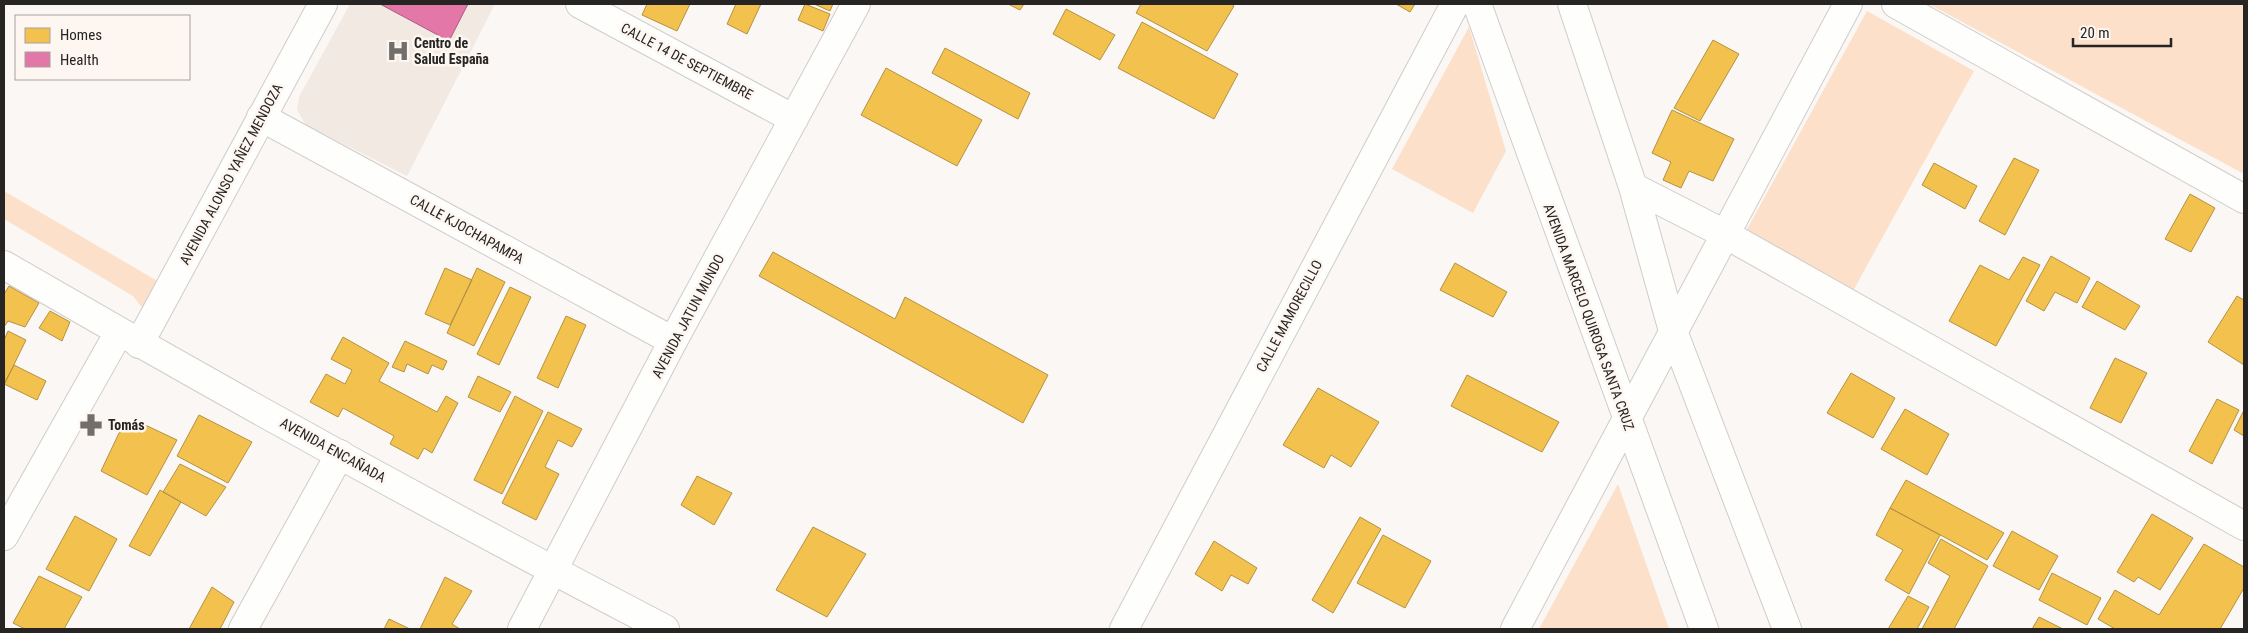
<svg xmlns="http://www.w3.org/2000/svg" width="2248" height="633" viewBox="0 0 2248 633" font-family="'Roboto Condensed',sans-serif">
	<style>
		.built { fill: #f1e9e2 }
		.green { fill: #fce0ca }
		.homes { fill: #f2c14e; stroke: #b59241 }
		.health { fill: #e377a8; stroke: #ab5e80 }
		.lines { fill: none; stroke-linecap: round; stroke-linejoin: round }
		.minor-casing { stroke: #cfccca; stroke-width: 30 }
		.tertiary-casing { stroke: #cfccca; stroke-width: 30 }
		.secondary-casing { stroke: #cfccca; stroke-width: 30 }
		.minor { stroke: #fefefd; stroke-width: 28 }
		.tertiary { stroke: #fefefd; stroke-width: 28 }
		.secondary { stroke: #fefefd; stroke-width: 28 }
		.labels { text-anchor: middle; stroke-width: 5; stroke-linejoin: round; paint-order: stroke }
		.poi-label { font-size: 14px; font-weight: bold; fill: #272523; stroke: #fdf6f1; text-anchor: start }
		.street-label { font-size: 14px; fill: #272523; stroke: #fdf6f1 }
	</style>
	<rect width="100%" height="100%" fill="#faf7f4"/>
	<!-- built -->
	<path class="built" d="M350,4H495L407,176L306,125L297,110L299,97Z"/>
	<!-- green -->
	<path class="green" d="M1929,4H2244V174Z
		M1867,11L1974,71L1853,291L1746,231Z
		M1469,27L1506,151L1473,213L1392,169Z
		M4,191L159,282L144,310L133,296L4,219Z
		M1618,484L1669,629H1539Z"/>
	<!-- homes -->
	<path class="homes" d="M647,4H690L677,31L642,15Z
		M736,4H761L747,34L727,24Z
		M805,4L830,14L823,31L798,20Z
		M814,4H833L830,11Z
		M1008,4H1024L1020,10Z
		M1141,4H1231L1234,6L1207,51L1136,13Z
		M1396,4H1415L1410,12Z
		M1066,9L1115,35L1100,60L1053,34Z
		M1142,22L1238,74L1214,119L1118,68Z
		M1713,40L1739,54L1700,121L1674,108Z
		M945,48L1030,93L1018,119L932,73Z
		M886,68L982,120L957,166L861,115Z
		M1672,110L1734,139L1713,181L1689,171L1681,188L1663,180L1671,162L1652,153Z
		M2014,158L2039,170L2005,235L1979,221Z
		M1934,163L1977,186L1965,209L1922,185Z
		M2190,194L2215,208L2191,252L2165,239Z
		M773,252L895,319L905,297L1048,375L1023,423L759,276Z
		M2051,256L2090,278L2077,303L2055,292L2044,311L2026,301Z
		M2023,257L2040,265L1996,346L1949,321L1980,265L2009,280Z
		M1455,263L1507,292L1493,317L1440,290Z
		M445,268L472,280L450,325L425,314Z
		M477,268L505,282L474,346L447,333Z
		M2097,281L2140,306L2125,330L2082,307Z
		M9,286L39,303L25,327L8,321L4,327V294Z
		M510,287L531,297L499,365L477,354Z
		M2237,296L2244,300V365L2208,342Z
		M50,311L70,322L62,341L39,328Z
		M566,316L586,325L558,388L537,378Z
		M8,331L26,340L4,385V340Z
		M343,337L389,363L379,381L437,412L446,396L458,403L432,453L424,448L418,459L390,444L394,436L343,408L338,417L310,402L326,374L345,384L352,370L331,359Z
		M405,341L447,361L443,370L432,365L428,374L407,364L404,372L392,367Z
		M2115,358L2147,373L2121,423L2090,408Z
		M14,365L46,381L37,400L4,384Z
		M1851,373L1895,398L1873,438L1827,413Z
		M1467,375L1559,422L1542,452L1451,406Z
		M478,376L511,392L500,412L468,397Z
		M1318,388L1379,422L1351,467L1331,455L1324,468L1283,445Z
		M515,396L543,411L502,494L474,480Z
		M2217,399L2239,410L2212,464L2189,451Z
		M1905,409L1949,434L1927,475L1881,449Z
		M2244,410V436L2234,430Z
		M548,412L582,429L572,447L558,440L545,467L559,474L536,520L502,503Z
		M199,415L252,442L228,483L177,456Z
		M141,423L177,440L147,495L101,471L119,433L132,424Z
		M180,464L226,487L206,516L163,492Z
		M697,476L732,493L714,525L681,505Z
		M1906,480L2004,533L1987,560L1890,508Z
		M160,490L181,502L150,556L129,546Z
		M1890,508L1940,535L1909,594L1885,580L1903,550L1876,535Z
		M2152,514L2193,538L2160,590L2138,577L2134,582L2117,572Z
		M75,516L117,539L89,591L46,569Z
		M1360,517L1381,529L1333,613L1312,600Z
		M813,527L866,554L827,617L776,590Z
		M2012,531L2058,556L2039,590L1993,566Z
		M1383,535L1431,561L1405,608L1357,583Z
		M1941,539L1988,566L1954,629H1922L1950,576L1928,563Z
		M1214,541L1257,568L1248,584L1231,575L1222,591L1195,574Z
		M2204,544L2244,567V588L2220,629H2115L2098,619L2115,590L2159,615Z
		M2052,573L2101,598L2087,625L2039,600Z
		M39,576L82,597L64,629H25L13,623Z
		M445,577L472,591L452,624L460,629H420Z
		M212,587L234,602L220,629H189Z
		M1908,596L1929,607L1917,629H1888Z
		M2039,617L2063,629H2032Z
		M389,619L410,629H384Z"/>
	<!-- health -->
	<path class="health" d="M380,4H468L449,41Z"/>
	<g class="lines">
		<defs>
			<path id="minor" d="M580,4L794,119
				M1477,4L1704,629
				M1572,4L1633,187L1673,331L1787,629
				M1896,4L2244,199
				M261,117L673,341
				M1633,187L1725,234L2244,526
				M243,629L340,454
				M522,629L673,341L856,4
				M1124,629L1455,4
				M1515,629L1848,4"/>
			<path id="tertiary" d="M139,344L323,4"/>
			<path id="secondary" d="M4,265C221,391 442,513 665,629
				M4,536L119,332"/>
		</defs>
		<!-- minor casing -->
		<use href="#minor" class="minor-casing"/>
		<!-- tertiary casing -->
		<use href="#tertiary" class="tertiary-casing"/>
		<!-- secondary casing -->
		<use href="#secondary" class="secondary-casing"/>
		<!-- minor -->
		<use href="#minor" class="minor"/>
		<!-- tertiary -->
		<use href="#tertiary" class="tertiary"/>
		<!-- secondary -->
		<use href="#secondary" class="secondary"/>
	</g>
	<!-- icons -->
	<defs>
		<symbol id="hospital-bare" viewBox="-9 -9 18 18"><path d="M-5-5h3v3.5h4V-5h3V5h-3V1.5h-4V5h-3Z" fill="#716e6c" stroke="#fdf6f1" stroke-width="2.5" paint-order="stroke"/></symbol>
		<symbol id="pharmacy-bare" viewBox="-9 -9 18 18"><path d="M-2-6h4v4h4v4h-4v4h-4v-4h-4v-4h4Z" fill="#716e6c" stroke="#fdf6f1" stroke-width="2.5" paint-order="stroke"/></symbol>
	</defs>
	<g fill-rule="evenodd">
		<use href="#hospital-bare" x="382" y="35" width="32" height="32"/>
		<use href="#pharmacy-bare" x="75" y="409" width="32" height="32"/>
	</g>
	<g class="labels">
		<!-- poi labels -->
		<g class="poi-label">
			<text x="414" y="48">Centro de<tspan x="414" dy="16">Salud España</tspan></text>
			<text x="108" y="430">Tomás</text>
		</g>
		<!-- street labels -->
		<g class="street-label">
			<text transform="translate(687 61) rotate(28)" y="5">CALLE 14 DE SEPTIEMBRE</text>
			<text transform="translate(231 174) rotate(-62)" y="5">AVENIDA ALONSO YAÑEZ MENDOZA</text>
			<text transform="translate(467 229) rotate(29)" y="5">CALLE KJOCHAPAMPA</text>
			<text transform="translate(688 316) rotate(-62)" y="5">AVENIDA JATUN MUNDO</text>
			<text transform="translate(1289 316) rotate(-62)" y="5">CALLE MAMORECILLO</text>
			<text transform="translate(1589 317) rotate(70)" y="5">AVENIDA MARCELO QUIROGA SANTA CRUZ</text>
			<text transform="translate(333 450) rotate(29)" y="5">AVENIDA ENCAÑADA</text>
		</g>
	</g>
	<!-- border -->
	<rect width="2248" height="633" fill="none" stroke="#272523" stroke-width="10"/>
	<!-- legend -->
	<rect x="15" y="15" width="175" height="65" fill="#fdf6f1" stroke="#a7a29f"/>
	<rect x="25" y="28" width="25" height="15" fill="#f2c14e" stroke="#a7a29f"/>
	<text x="60" y="40" font-size="15" fill="#272523">Homes</text>
	<rect x="25" y="52" width="25" height="15" fill="#e377a8" stroke="#a7a29f"/>
	<text x="60" y="65" font-size="15" fill="#272523">Health</text>
	<!-- scale -->
	<path d="M2073 38v8h98v-8" fill="none" stroke="#272523" stroke-width="2.5"/>
	<text x="2080" y="38" font-size="15" fill="#272523" stroke="#fdf6f1" stroke-width="4" paint-order="stroke">20 m</text>
</svg>
